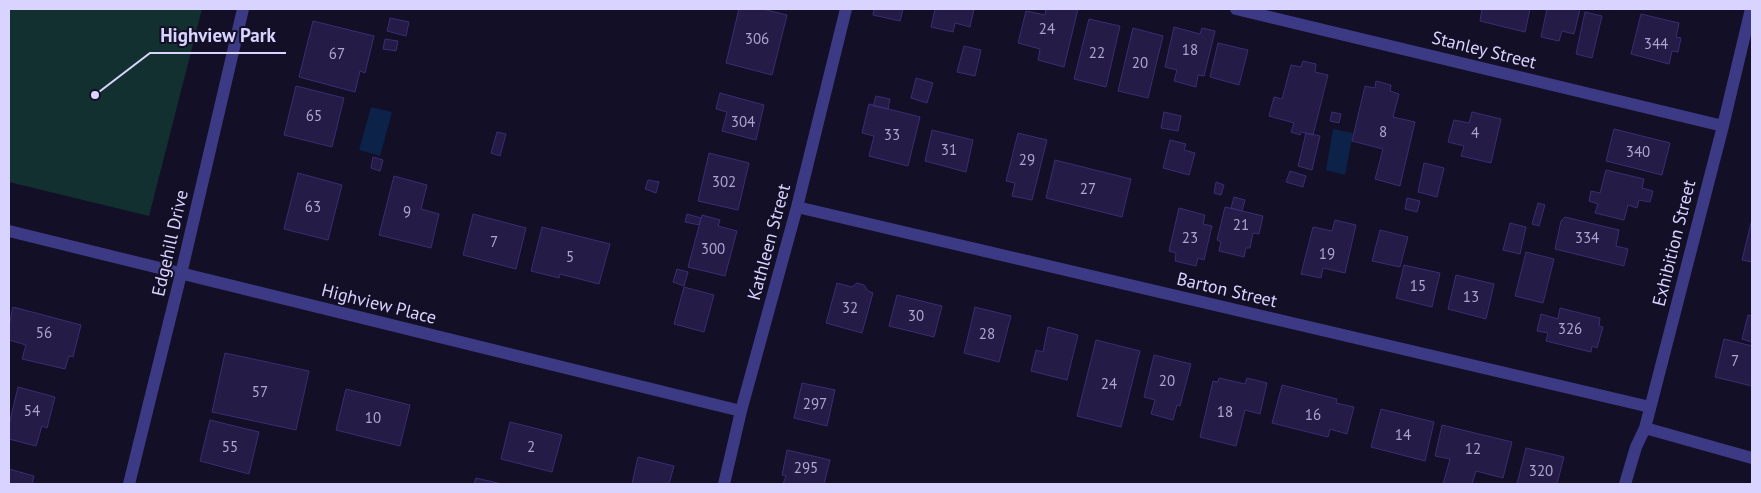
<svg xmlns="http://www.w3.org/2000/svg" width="1761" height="493" viewBox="0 0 1761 493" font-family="'PT Sans',sans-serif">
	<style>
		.green { fill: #12302f }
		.water { fill: #0c2248 }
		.building { fill: #241b47; stroke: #3b2d73 }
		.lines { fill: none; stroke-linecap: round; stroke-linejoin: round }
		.street { stroke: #3d3a85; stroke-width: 12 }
		.labels { text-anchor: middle; stroke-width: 4; stroke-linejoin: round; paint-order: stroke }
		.number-label { font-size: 15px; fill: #aca6d1 }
		.street-label { font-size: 18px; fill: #d9d4ff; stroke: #130f26 }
		.leader { fill: none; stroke: #d9d4ff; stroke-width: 2 }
		.callout-dot { fill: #d9d4ff; stroke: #130f26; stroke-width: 2 }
		.callout-label { font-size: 19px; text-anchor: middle; font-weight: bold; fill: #d9d4ff; stroke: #130f26; stroke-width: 4; stroke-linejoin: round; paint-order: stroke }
	</style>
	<rect width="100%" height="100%" fill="#130f26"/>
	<!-- green -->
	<path class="green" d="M9,9H202L149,216L9,182Z"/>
	<!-- water -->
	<path class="water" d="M371,107L392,112L380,156L359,150Z
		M1333,129L1353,133L1345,175L1326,170Z"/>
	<!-- building -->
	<path class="building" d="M739,9H762L787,15L772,75L726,63Z
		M874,9H903L900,21L873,15Z
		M935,9H974L970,27L955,23L953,32L931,27Z
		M1046,9H1078L1064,67L1038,60L1040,49L1018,43L1026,11L1045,15Z
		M1482,9H1530L1525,32L1480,21Z
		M1547,9H1580L1574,34L1562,31L1559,41L1541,37Z
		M1585,12L1602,16L1592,58L1576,54Z
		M1641,14L1679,23L1676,37L1681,38L1678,52L1672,51L1669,64L1631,54Z
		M390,18L409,22L406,36L387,31Z
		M1089,19L1120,26L1106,87L1074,79Z
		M313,21L374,36L365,73L360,71L355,92L299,77Z
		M1174,27L1200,34L1202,28L1215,31L1204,76L1198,75L1196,87L1174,81L1177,70L1165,67Z
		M1133,28L1163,36L1148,98L1118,91Z
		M385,39L398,41L396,51L383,49Z
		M1218,43L1248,50L1239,85L1210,77Z
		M964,46L981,50L975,76L957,72Z
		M1303,61L1316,64L1315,72L1328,75L1313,135L1301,132L1300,135L1291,132L1294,123L1269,116L1274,97L1282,99L1291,65L1301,67Z
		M916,78L933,83L927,103L911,98Z
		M1376,81L1391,85L1390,91L1399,94L1393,117L1415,122L1400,186L1375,179L1383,149L1352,141L1365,86L1375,88Z
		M296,86L344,98L332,147L284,135Z
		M720,93L764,105L756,140L722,131L727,112L716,109Z
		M876,96L890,99L888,109L873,106Z
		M869,104L920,117L908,166L869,156L874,136L862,133Z
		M1164,112L1181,116L1178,131L1161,128Z
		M1332,112L1341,114L1339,123L1330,121Z
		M1472,112L1501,119L1491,163L1461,156L1464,146L1448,142L1454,120L1469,123Z
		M1614,129L1670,143L1662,175L1606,161Z
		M932,130L973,140L966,172L925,161Z
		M497,132L506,134L500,156L491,153Z
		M1018,133L1047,140L1032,200L1012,196L1015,183L1006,181Z
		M1306,133L1320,136L1312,170L1298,166Z
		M1170,140L1186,144L1184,150L1195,153L1189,175L1163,168Z
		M709,153L749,163L738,210L698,201Z
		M373,157L383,160L380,171L371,168Z
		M1055,160L1131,179L1122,217L1046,198Z
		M1424,163L1444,168L1437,197L1418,192Z
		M1606,170L1644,179L1642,188L1653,191L1650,202L1639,200L1637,208L1628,205L1624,220L1595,213L1598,204L1589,201L1591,191L1600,193Z
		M1290,171L1306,176L1303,187L1286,182Z
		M298,173L342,185L328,240L284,229Z
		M394,176L427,185L421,209L439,214L431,248L379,235Z
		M648,180L659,182L656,193L645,189Z
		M1216,182L1224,185L1221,195L1214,193Z
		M1234,197L1245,200L1242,211L1231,208Z
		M1407,198L1420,201L1417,212L1405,209Z
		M1538,203L1545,205L1539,226L1532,224Z
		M1225,207L1263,216L1259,234L1253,233L1250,248H1246L1244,257L1219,251L1221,242L1217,240Z
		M1179,208L1205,215L1203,224L1212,226L1204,260L1198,258L1196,266L1175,261L1176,253L1169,251Z
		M473,214L526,228L516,269L463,255Z
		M687,214L701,218L699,225L685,222Z
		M702,215L720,220L718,226L737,231L725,276L688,267Z
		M1565,217L1619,230L1616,246L1628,249L1624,266L1555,249L1561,221Z
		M1752,219V262L1742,260Z
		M1335,220L1356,225L1345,273L1323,268L1321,278L1301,274L1313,227L1332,231Z
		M1510,223L1526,227L1520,254L1503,250Z
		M542,227L610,244L599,284L560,274L559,278L531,271Z
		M1380,230L1408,237L1400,267L1372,261Z
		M1526,252L1554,259L1543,303L1515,296Z
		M1404,265L1440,273L1432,307L1396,298Z
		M677,269L688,272L684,286L673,282Z
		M1456,275L1494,284L1486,319L1448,309Z
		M837,283L852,287L857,283L864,285L868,291L873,293L862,333L826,323Z
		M684,287L714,295L704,332L674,324Z
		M897,295L942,306L934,337L889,326Z
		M13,307L81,325L73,357L69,356L65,369L22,359L26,345L9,340V326Z
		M975,307L1011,316L999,362L964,353Z
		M1560,308L1600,318L1599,326L1603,327L1597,348L1592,346L1591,352L1546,341L1548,333L1537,331L1541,314L1558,319Z
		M1748,315L1752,316V342L1742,339Z
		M1048,327L1078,335L1067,380L1031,371L1036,350L1043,352Z
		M1724,339L1752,346V386L1715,377Z
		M1096,340L1140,351L1121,427L1077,416Z
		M225,353L309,371L296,430L212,412Z
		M1154,355L1191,364L1180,406L1177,405L1173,420L1151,414L1155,400L1144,397Z
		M1219,378L1245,384L1247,378L1267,383L1260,414L1245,410L1236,446L1200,437L1213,381L1218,382Z
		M802,383L835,390L827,426L794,418Z
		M1282,385L1337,399L1336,403L1354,407L1347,434L1330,429L1328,437L1272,423Z
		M18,387L55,397L47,428L42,426L36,446L9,439V425Z
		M346,389L410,405L400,446L336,430Z
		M1381,409L1434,422L1425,461L1371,447Z
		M210,420L259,432L249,474L200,461Z
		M510,422L562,435L552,472L501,459Z
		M1442,425L1512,442L1503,478L1476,471L1472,484H1443L1450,459L1435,456Z
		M1526,448L1564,457L1557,484H1517Z
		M787,450L830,460L824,484H783L786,476L782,475Z
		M638,457L674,466L669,484H632Z
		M9,469L34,476L32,484H9Z
		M476,478L502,484H474Z"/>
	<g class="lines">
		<!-- street -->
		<path class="street" d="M1236,9L1723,126
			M797,207L1650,407
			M9,231L741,411
			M1645,428L1752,458
			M129,484L181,274L243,9
			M724,484L741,411L797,207L846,9
			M1625,484L1636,447L1645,428L1723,126L1751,9"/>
	</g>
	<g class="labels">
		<!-- number labels -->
		<g class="number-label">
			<text x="1047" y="34">24</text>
			<text x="757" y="44">306</text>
			<text x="1656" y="49">344</text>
			<text x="1190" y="55">18</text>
			<text x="1097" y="58">22</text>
			<text x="337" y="59">67</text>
			<text x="1140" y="68">20</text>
			<text x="314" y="121">65</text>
			<text x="743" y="127">304</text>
			<text x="1383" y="137">8</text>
			<text x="1475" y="138">4</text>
			<text x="892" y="140">33</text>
			<text x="949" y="155">31</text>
			<text x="1638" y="157">340</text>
			<text x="1027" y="165">29</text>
			<text x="724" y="187">302</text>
			<text x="1088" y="194">27</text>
			<text x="313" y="212">63</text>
			<text x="407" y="217">9</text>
			<text x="1241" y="230">21</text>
			<text x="1190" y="243">23</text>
			<text x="1587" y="243">334</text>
			<text x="494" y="247">7</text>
			<text x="713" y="254">300</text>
			<text x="1327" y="259">19</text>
			<text x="570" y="262">5</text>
			<text x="1418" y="291">15</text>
			<text x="1471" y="302">13</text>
			<text x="850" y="313">32</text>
			<text x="916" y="321">30</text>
			<text x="1570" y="334">326</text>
			<text x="44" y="338">56</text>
			<text x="987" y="339">28</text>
			<text x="1735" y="366">7</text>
			<text x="1167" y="386">20</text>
			<text x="1109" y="389">24</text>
			<text x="260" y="397">57</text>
			<text x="815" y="409">297</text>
			<text x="32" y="416">54</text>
			<text x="1225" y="417">18</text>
			<text x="1313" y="420">16</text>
			<text x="373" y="423">10</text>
			<text x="1403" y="440">14</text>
			<text x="230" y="452">55</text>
			<text x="531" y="452">2</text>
			<text x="1473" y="454">12</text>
			<text x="806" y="473">295</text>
			<text x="1541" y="476">320</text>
		</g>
		<!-- street labels -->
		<g class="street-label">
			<text transform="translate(1484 50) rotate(14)" y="6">Stanley Street</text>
			<text transform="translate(769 242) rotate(-75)" y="6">Kathleen Street</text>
			<text transform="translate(170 243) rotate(-77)" y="6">Edgehill Drive</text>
			<text transform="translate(1674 243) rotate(-76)" y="6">Exhibition Street</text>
			<text transform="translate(1227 290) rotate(13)" y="6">Barton Street</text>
			<text transform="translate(379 304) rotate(14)" y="6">Highview Place</text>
		</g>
	</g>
	<!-- callouts -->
	<path class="leader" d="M95 95L150 53H286"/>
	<circle class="callout-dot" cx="95" cy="95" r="5"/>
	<g class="callout-label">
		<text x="218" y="42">Highview Park</text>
	</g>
	<!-- border -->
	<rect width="1761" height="493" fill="none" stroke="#d9d4ff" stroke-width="20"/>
</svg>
